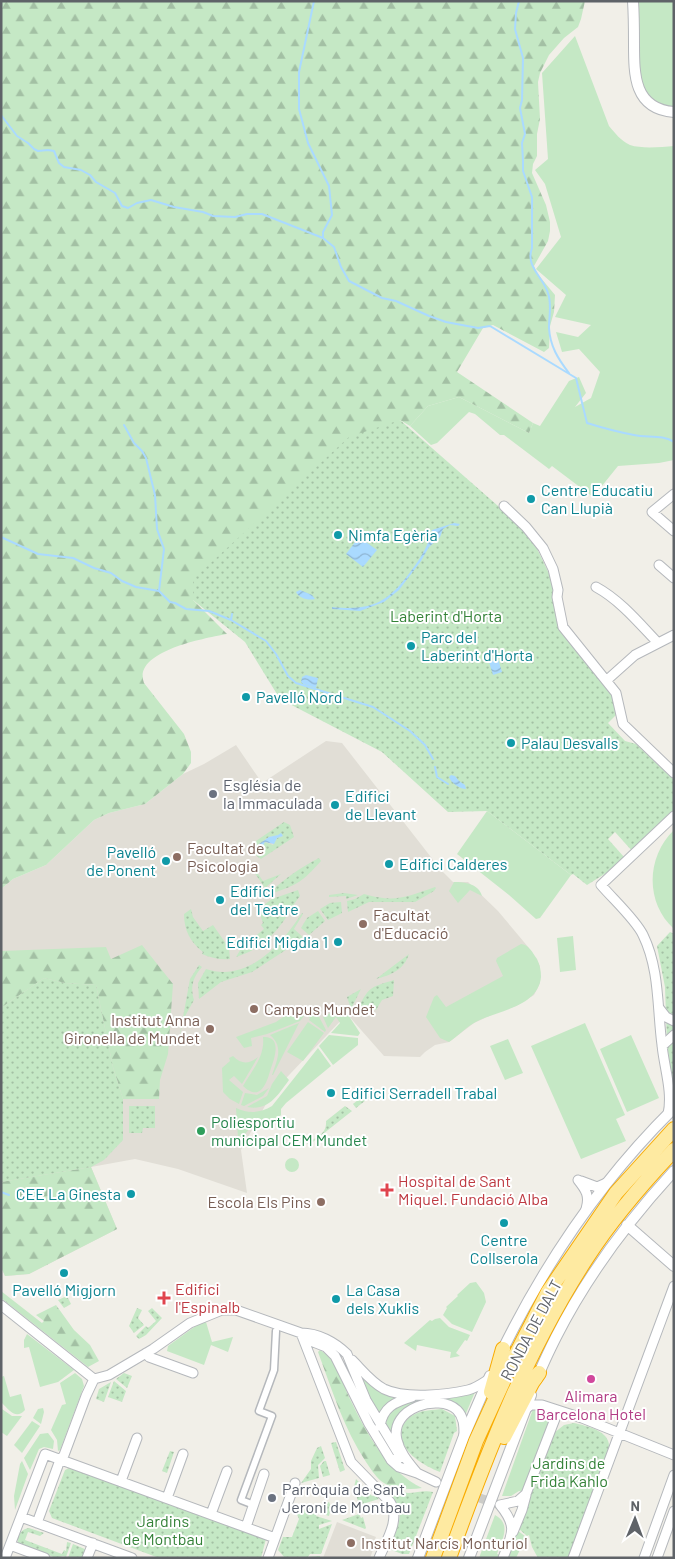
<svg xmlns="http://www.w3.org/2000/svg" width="675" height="1559" viewBox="0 0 675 1559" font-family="Barlow,sans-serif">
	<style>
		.education { fill: #e1ded6 }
		.grass { fill: #c5e8c5 }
		.forest { fill: url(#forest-firs) }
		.park { fill: url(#park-dots); fill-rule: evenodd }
		.water { fill: url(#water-waves) }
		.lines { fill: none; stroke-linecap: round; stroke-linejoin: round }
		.stream { stroke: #aadaff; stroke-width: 2 }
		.minor-tunnel { stroke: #ccccc8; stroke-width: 9; stroke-dasharray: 9 4.5; stroke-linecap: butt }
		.pedestrian-casing { stroke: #b5b8bc; stroke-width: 9 }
		.minor-casing { stroke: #b5b8bc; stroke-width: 11 }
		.tertiary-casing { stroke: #b5b8bc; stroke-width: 12 }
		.trunk-casing { stroke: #f9ab00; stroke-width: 16 }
		.pedestrian { stroke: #fff; stroke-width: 6 }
		.minor { stroke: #fff; stroke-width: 9 }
		.tertiary { stroke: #fff; stroke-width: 10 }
		.trunk { stroke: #feeaa1; stroke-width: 14 }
		.culture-dot { fill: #0f9aa8; stroke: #fff; stroke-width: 2 }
		.worship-dot { fill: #6b7280; stroke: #fff; stroke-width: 2 }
		.education-dot { fill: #8d6e63; stroke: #fff; stroke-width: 2 }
		.leisure-dot { fill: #2e9e5b; stroke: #fff; stroke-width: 2 }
		.health-dot { fill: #e0444e; stroke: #fff; stroke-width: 2 }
		.hotel-dot { fill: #d1479c; stroke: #fff; stroke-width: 2 }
		.labels { text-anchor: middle; stroke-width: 4; stroke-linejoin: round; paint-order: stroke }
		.culture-label { font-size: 16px; fill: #0d838f; stroke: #fff; text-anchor: start }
		.park-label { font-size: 16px; fill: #348238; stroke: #fff }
		.worship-label { font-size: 16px; fill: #5b616d; stroke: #fff; text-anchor: start }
		.education-label { font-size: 16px; fill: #785e54; stroke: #fff; text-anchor: start }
		.leisure-label { font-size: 16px; fill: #27864d; stroke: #fff; text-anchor: start }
		.health-label { font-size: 16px; fill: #be3a42; stroke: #fff; text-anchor: start }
		.street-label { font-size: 16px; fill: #5f6368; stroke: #fff }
		.hotel-label { font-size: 16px; fill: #b23c85; stroke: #fff }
	</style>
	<defs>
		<pattern id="forest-firs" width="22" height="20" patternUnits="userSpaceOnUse" patternTransform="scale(1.25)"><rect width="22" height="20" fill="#c5e8c5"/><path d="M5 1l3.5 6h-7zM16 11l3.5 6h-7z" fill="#a3c0a4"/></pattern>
		<pattern id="park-dots" width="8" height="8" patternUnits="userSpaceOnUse" patternTransform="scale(1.25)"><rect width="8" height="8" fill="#c5e8c5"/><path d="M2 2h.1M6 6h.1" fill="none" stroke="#a3c0a4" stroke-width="1.8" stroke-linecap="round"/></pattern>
		<pattern id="water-waves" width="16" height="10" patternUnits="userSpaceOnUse" patternTransform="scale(1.25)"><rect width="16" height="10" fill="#aadaff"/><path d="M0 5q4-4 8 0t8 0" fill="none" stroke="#8eb4d2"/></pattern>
	</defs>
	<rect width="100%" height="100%" fill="#f1efe8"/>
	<!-- education -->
	<path class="education" d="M326,741L342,743L441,870L453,882H468L498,911L529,948L540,966V983L534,995L516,1006L498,1012L474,1023L449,1042L435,1045L425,1052L420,1057L384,1056L347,1014L272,1093L241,1150L247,1193L178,1169L135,1159L91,1167L117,1229L29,1274L5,1276L1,1267V889L13,879L46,865L94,820L109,813L145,804L183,774L204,764L236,745L262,783Z
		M337,1522L376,1537L371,1549L373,1550L370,1558H323Z"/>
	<!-- grass -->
	<path class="grass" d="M638,1H674V107C637,102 639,73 638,44C638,30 638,16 638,1Z
		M575,36L609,126C615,133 621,141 630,145C642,149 661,147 674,146V460L659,463L618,466L593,497L552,466L549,469L504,435H500L475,414L469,412L437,443L431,445L410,426L428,406L459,397L529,433L533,423L540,426L569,381L579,377L586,393L575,407L591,398L600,372L579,349L562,352L556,332L578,337L591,325L555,317L566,295L536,269L561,237L545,184L535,170L548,159L542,73Z
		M487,811L571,875L540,918L536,919L509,895L457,854Z
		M674,830V929C645,903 646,857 674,830Z
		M454,882C465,882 479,884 482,896L470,890L458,903L449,891Z
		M573,936L576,970L560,972L557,938Z
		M521,944C528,944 533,953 537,959C540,965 541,971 541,977C538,1008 496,1010 474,1023C465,1028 458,1036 449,1042L440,1038L426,1017L434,997L437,995L446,1007L503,976L496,961L497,958Z
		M342,1007H343L360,1033L358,1036L331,1033L340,1023L336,1017L328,1028L323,1017Z
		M295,1009L304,1016L300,1021L267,1034L251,1038L252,1046L244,1048L236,1037L276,1022Z
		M317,1013L326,1030L325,1032L309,1020L310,1018L307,1016H312Z
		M308,1022L324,1033L303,1061L287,1052Z
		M299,1023L273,1075H272C277,1060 284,1047 270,1035Z
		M585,1023L625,1115L616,1119L626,1141L581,1159L531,1046Z
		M329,1035L358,1038V1045L333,1065L319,1046Z
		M631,1035L659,1098L627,1112L600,1049Z
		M263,1037C282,1036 275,1057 271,1068C267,1082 261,1103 243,1086C253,1069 265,1056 263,1037Z
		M508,1039L523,1073L505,1080L490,1046Z
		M318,1048L331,1066L286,1103L281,1109V1115L268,1129L262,1123L254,1122L241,1140L238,1138L236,1108C249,1114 260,1113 272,1106Z
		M233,1056C242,1065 249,1064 258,1057L242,1084L234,1076L229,1080L243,1092L239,1104L230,1099L223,1092L222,1068L230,1061L229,1058Z
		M281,1071L289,1080C277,1096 269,1111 247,1107L267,1096L272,1084Z
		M269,1088L263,1096L244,1106L241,1105L245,1093L257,1095Z
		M285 1165a7 7 0 1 1 14 0a7 7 0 1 1-14 0Z
		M476,1282L484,1293L486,1302L472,1332L452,1324L443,1315L447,1308L446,1307L458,1296L457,1295L470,1283Z
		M440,1318L449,1327L470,1335L467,1341L465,1340L456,1353L460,1356L450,1358L451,1352L417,1345L416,1351L404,1343L430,1320L432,1321L435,1319Z
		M206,1322L212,1342L233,1337L228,1352L211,1345L204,1365L167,1351L168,1346L197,1325Z
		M27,1334L74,1370L58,1382L40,1387L29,1347L24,1348V1340Z
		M354,1366L372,1383L405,1397L379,1418Z
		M75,1373L82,1379L84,1386L60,1450L58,1451L57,1440L51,1430L62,1405L66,1404L60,1383Z
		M4,1376L10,1397L21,1394L25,1410C16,1420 9,1410 2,1403L1,1377Z
		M475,1392L464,1418L455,1406L407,1409L394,1440L383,1421C400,1388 447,1404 475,1392Z
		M43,1408L44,1412L41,1424L33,1418L38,1409Z
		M2,1409L12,1416H22L7,1436L1,1432Z
		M533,1409L540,1410L548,1413L550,1419L523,1492L519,1491L511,1496H502Z
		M32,1421L40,1426L22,1453L14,1445Z
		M48,1433L54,1441L53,1449L44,1447L39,1449L30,1470L24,1458L40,1434Z
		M22,1461L28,1474L15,1510L14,1496L20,1464Z
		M495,1515C512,1524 502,1540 497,1554L500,1555L499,1558H479Z
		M517,1530L526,1537L516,1558H507Z"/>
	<!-- forest -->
	<path class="forest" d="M1,1H585L581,19L578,27L564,38L549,55L540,73L538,82L540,119L537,134V156L533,164L532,173L546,205L550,222V231L548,241L534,266L536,272L555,295L554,312L550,326L549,348L544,352L493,325L483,328L457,372L533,423L529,433L459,397L428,406L410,426L400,420L193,600L227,634C206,638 132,651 144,683L184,734L191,752V763L183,774L145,804L109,813L94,820L46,865L13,879L1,889Z
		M142,945L173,984L168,1054L160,1080L159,1099H123L113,1067L96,985L65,983L44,978L1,1008V951L106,947L111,959Z
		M91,1167L117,1229L29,1274L5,1276L1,1267V1182Z
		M1,1291L42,1323L44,1321L36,1315L56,1305L74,1330L90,1345L99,1361L88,1367L1,1298Z
		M320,1350C337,1360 342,1382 350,1399C367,1434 386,1470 422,1488C409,1490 391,1489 381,1481C375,1476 370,1468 366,1462C344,1429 332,1390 318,1352Z"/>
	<!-- park -->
	<path class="park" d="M400,420L530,534L553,582L560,627L614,693L616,715L608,723L625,741L636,744L674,780V811L633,852L615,832L608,839L624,857L611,870L587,885L573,874L571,875L487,811L448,812L382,752L280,699L245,642L193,600V579L349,437Z
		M284,822L290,825L294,837L261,859C256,856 250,851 250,845ZM280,835L283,836L277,838L273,845L265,842L262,847L263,851H261L259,844L269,837Z
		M319,858L321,861C302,882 299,884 273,893L271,891C286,878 301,867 319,858Z
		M254,868L263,881L281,874L265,888L252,869Z
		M435,887L436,888L434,891L415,902H369L348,912L347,901L355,899L364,894C395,903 406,897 435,887Z
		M298,890L300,896C295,902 291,909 287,916C274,936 259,950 236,957L242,947L264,929L261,925L263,923L259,911L262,909L261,907L272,899Z
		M344,893L358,895L346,899V896L329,897V895Z
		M341,902L342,913L328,920L320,909L330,903Z
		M191,909L193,917L203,931L213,925L229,948L230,959C220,960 211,958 202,954L203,952C190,942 184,930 184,914Z
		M318,911L325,921L309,935L301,928L307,918Z
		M302,913L303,914L294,929L304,938L252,972L221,982L199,999L198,983L206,969C248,983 282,944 302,913Z
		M670,932L674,934L673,1092L667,1044L665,987L657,946Z
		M409,954C404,970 391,975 376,979Z
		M199,965L202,967C193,977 190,987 194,1000L184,1018L179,1039L190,979Z
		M44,978L65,983L96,985L113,1067L123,1099V1140L104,1160L91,1167L1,1182V1008Z
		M394,980L393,996L382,1000L376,1010L359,1007C369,986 372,987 394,980Z
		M361,989L351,1009L347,997Z
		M373,1088L376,1092L356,1108L353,1104Z
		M129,1106H155V1128H143L142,1133H129Z
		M345,1106L352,1111L309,1145L307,1143C317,1137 327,1134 326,1121Z
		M67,1296L71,1304L64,1308L58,1300Z
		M137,1308L142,1310L138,1318L144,1325L134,1333L129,1326Z
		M152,1308L162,1318L146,1335L139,1339L136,1336L146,1326L148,1328L156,1321L148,1311Z
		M124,1373L132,1376L127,1388L116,1379Z
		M114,1381L126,1391L122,1402L108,1397Z
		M111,1382L104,1402L96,1399L99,1389Z
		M442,1409L455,1416L457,1431L454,1433L440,1472C423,1465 397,1451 402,1428C404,1422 409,1417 415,1414C422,1410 433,1410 442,1409Z
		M574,1423C587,1426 611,1431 609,1448L568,1558H538L532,1547L529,1535L527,1536L518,1528L554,1433L564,1425Z
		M336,1442L345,1470L340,1472L331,1443Z
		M321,1446L325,1458L318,1465L319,1478L301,1483L311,1469V1461L317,1448Z
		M170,1451L174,1452L167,1473L162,1471Z
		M324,1461H326L330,1475L323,1477L320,1466Z
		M71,1467L266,1539L261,1558H159L52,1518L49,1511L65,1470Z
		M356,1479L372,1496L375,1495L379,1499L359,1505L354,1487Z
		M381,1484C390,1488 399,1492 408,1493C417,1493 424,1490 433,1492L409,1554H402L389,1549C402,1516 407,1511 381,1484Z
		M329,1502L331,1507L329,1516L320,1513L321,1506Z
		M319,1505L316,1516L332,1521L319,1525V1529L332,1524L321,1554H310L308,1557L320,1556V1558H285L278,1550L283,1537H292L299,1519L296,1512Z
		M359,1514L361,1518L363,1517L366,1528L365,1529L342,1520Z
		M29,1528L44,1533L40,1536L28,1532L25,1540L62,1554L64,1550L66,1551L67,1542L71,1543L66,1557L63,1556L56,1558L18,1543C16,1535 22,1529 29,1528Z
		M73,1544L87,1550L84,1558H68Z"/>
	<!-- water -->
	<path class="water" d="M454,523L460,524L458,526L450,525L443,529L440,537L429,547L421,561L399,590L384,602L360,611L332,609V607C371,611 388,603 411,571C417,563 423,554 427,545C429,540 430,535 432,530Z
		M359,537L377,550L363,567L346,554Z
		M300,590L312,595L315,599C308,601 299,598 296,592Z
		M498,659L502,672L493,675L489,662Z
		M306,675L318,678L316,688L303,684L301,682L302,677Z
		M451,775L455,776L459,781L465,785L466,789C460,789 451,783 449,777Z
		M281,833L283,836L277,838L274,844L265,842L261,849L265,851H259V844L269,837L278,835Z"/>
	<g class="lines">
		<!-- stream -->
		<path class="stream" d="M314,1L299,72V109L308,143L329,186L332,215L323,232V238
			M519,1L516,13L515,29L523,58L522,100L520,108L525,134L522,143L523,161V171L532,197V248C525,266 543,277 548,293C552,304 549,316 549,328C550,346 558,359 569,373
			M1,115L17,136L28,143L34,149L38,151L48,150L54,151L59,163L64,167L81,170L90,175L96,182L115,193L122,206L128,208L137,203L151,200L174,207L203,212L213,216L235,217L247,214H262L323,238L334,247L341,267L349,281L382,298L396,301L429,316L446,322L478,328L490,326L576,378L587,423C603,428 618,432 634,435C647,438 663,434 674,442
			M124,425L134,443L142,451L146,458L155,495L157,529L164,549L159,591
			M1,537L38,554L73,558L94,568L111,573L122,581L136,587L159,591L170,602L175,603L186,609L209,611L231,620L266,641L276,654L288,676L296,683L373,707L410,731L425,745L433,759
			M231,620L232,614
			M435,767L437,777L448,784
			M1,1192L9,1195"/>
		<!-- minor-tunnel -->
		<path class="minor-tunnel" d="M439,1484L500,1505"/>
		<defs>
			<path id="pedestrian" d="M254,1505L241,1500L272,1416L259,1411L274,1370L276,1331"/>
			<path id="minor" d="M674,494L652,512L674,531
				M504,506L526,527L543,548L553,569L558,590L557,597L563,627L616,693L623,724L674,773
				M659,565L674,578
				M596,587C620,600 639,623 658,643
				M607,680L635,655L674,635
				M659,1008L666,1017L674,1021
				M662,1046L674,1035
				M668,1114C673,1092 664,1067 662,1045C657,1008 660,970 643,935C636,920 613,899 601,885L674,816
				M578,1180C586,1190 590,1196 586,1209
				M581,1181L597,1187L606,1183
				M1,1305L94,1379
				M301,1333L351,1462L390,1502C401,1519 386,1541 379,1558
				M303,1338L326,1347L335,1356L369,1424L391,1460L399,1467L417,1473L436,1482
				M146,1353L149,1357L193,1373
				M352,1360C362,1370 371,1382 384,1389C404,1399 446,1395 468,1390C476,1388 483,1383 489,1379
				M94,1379L109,1375L153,1349L190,1323L222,1310H236L301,1333C318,1333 335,1342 347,1354L366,1400L398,1453L403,1456L398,1459L391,1460
				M527,1408L531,1405H542L582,1418L674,1455
				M380,1426C383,1407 395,1402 412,1397
				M417,1473C409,1463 400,1453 397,1440C389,1408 439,1393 457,1410C464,1417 464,1426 464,1435
				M121,1481L137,1438
				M167,1498L183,1454
				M211,1514L227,1471
				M21,1517L132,1558
				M37,1523L60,1460L64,1455L86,1396L94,1379
				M246,1527L264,1474
				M513,1532L522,1510L526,1495
				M10,1545L45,1558
				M5,1558L45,1454L275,1538
				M87,1558L93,1543
				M268,1558L295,1483
				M503,1558C512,1534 518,1527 500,1505L518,1501L526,1494L558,1411
				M573,1558L674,1286
				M644,1558L674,1475
				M657,1558L674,1511"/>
			<path id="tertiary" d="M633,1C634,16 634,30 634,44C634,75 634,109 674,112
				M627,1225L674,1266
				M501,1353C545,1263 602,1179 674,1108
				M537,1379C542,1365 549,1351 556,1337C587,1276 628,1221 674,1171
				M418,1558L464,1436L490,1376
				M469,1558L531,1395"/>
			<path id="trunk" d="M491,1392L503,1349
				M504,1437L532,1383L539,1373
				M433,1558L476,1441L513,1360L548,1292L616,1193L674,1129
				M449,1558C487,1453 527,1349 588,1256C613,1217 643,1183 674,1150"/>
		</defs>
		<!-- pedestrian casing -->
		<use href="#pedestrian" class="pedestrian-casing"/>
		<!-- minor casing -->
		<use href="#minor" class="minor-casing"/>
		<!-- tertiary casing -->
		<use href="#tertiary" class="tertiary-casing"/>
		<!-- trunk casing -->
		<use href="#trunk" class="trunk-casing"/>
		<!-- pedestrian -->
		<use href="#pedestrian" class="pedestrian"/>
		<!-- minor -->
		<use href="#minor" class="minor"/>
		<!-- tertiary -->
		<use href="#tertiary" class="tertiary"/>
		<!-- trunk -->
		<use href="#trunk" class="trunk"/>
	</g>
	<!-- markers -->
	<g class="culture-dot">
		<circle cx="531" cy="499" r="5"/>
		<circle cx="338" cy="535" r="5"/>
		<circle cx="411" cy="646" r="5"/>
		<circle cx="246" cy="697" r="5"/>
		<circle cx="511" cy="743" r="5"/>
		<circle cx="335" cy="805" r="5"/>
		<circle cx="166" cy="861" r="5"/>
		<circle cx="389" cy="864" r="5"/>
		<circle cx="220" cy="900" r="5"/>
		<circle cx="338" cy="942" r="5"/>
		<circle cx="331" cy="1093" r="5"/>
		<circle cx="131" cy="1194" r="5"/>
		<circle cx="504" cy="1223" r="5"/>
		<circle cx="64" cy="1273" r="5"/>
		<circle cx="336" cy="1299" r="5"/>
	</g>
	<g class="worship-dot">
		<circle cx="213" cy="794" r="5"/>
		<circle cx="272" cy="1498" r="5"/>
	</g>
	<g class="education-dot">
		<circle cx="177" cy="857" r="5"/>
		<circle cx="363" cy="924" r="5"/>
		<circle cx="254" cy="1009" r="5"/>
		<circle cx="210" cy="1029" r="5"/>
		<circle cx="321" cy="1202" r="5"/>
		<circle cx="351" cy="1543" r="5"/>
	</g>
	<circle class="leisure-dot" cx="201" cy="1131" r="5"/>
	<g class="health-dot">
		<path d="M384.5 1182.5h5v5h5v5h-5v5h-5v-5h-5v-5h5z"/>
		<path d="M161.5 1290.5h5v5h5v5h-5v5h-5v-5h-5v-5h5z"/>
	</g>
	<circle class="hotel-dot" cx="591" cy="1379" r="5"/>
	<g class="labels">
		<!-- culture labels -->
		<g class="culture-label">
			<text x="541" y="496">Centre Educatiu<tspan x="541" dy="18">Can Llupià</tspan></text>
			<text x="348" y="541">Nimfa Egèria</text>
			<text x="421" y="643">Parc del<tspan x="421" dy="18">Laberint d'Horta</tspan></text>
			<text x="256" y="703">Pavelló Nord</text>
			<text x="521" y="749">Palau Desvalls</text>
			<text x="345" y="802">Edifici<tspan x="345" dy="18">de Llevant</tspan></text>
			<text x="156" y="858" text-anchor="end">Pavelló<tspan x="156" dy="18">de Ponent</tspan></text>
			<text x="399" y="870">Edifici Calderes</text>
			<text x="230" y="897">Edifici<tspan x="230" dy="18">del Teatre</tspan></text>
			<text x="328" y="948" text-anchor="end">Edifici Migdia 1</text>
			<text x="341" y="1099">Edifici Serradell Trabal</text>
			<text x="121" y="1200" text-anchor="end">CEE La Ginesta</text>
			<text x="504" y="1246" text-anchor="middle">Centre<tspan x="504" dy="18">Collserola</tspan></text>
			<text x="64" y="1296" text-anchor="middle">Pavelló Migjorn</text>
			<text x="346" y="1296">La Casa<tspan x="346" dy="18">dels Xuklis</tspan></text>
		</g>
		<!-- park labels -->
		<g class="park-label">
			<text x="446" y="622">Laberint d'Horta</text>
			<text x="569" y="1469">Jardins de<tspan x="569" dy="18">Frida Kahlo</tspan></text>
			<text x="163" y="1527">Jardins<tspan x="163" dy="18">de Montbau</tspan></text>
		</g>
		<!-- worship labels -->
		<g class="worship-label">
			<text x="223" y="791">Església de<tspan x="223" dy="18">la Immaculada</tspan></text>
			<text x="282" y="1495">Parròquia de Sant<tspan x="282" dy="18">Jeroni de Montbau</tspan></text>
		</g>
		<!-- education labels -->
		<g class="education-label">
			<text x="187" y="854">Facultat de<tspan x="187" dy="18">Psicologia</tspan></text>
			<text x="373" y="921">Facultat<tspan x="373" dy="18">d'Educació</tspan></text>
			<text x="264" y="1015">Campus Mundet</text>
			<text x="200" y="1026" text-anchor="end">Institut Anna<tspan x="200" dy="18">Gironella de Mundet</tspan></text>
			<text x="311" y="1208" text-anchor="end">Escola Els Pins</text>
			<text x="361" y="1549">Institut Narcís Monturiol</text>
		</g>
		<!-- leisure labels -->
		<g class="leisure-label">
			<text x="211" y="1128">Poliesportiu<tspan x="211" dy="18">municipal CEM Mundet</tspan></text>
		</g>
		<!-- health labels -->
		<g class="health-label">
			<text x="398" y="1187">Hospital de Sant<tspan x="398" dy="18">Miquel. Fundació Alba</tspan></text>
			<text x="175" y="1295">Edifici<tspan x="175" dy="18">l'Espinalb</tspan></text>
		</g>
		<!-- street labels -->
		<g class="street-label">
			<text transform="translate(531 1330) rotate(-62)" y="6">RONDA DE DALT</text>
		</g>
		<!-- hotel labels -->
		<g class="hotel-label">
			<text x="591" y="1402">Alimara<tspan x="591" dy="18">Barcelona Hotel</tspan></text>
		</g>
	</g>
	<!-- border -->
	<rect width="675" height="1559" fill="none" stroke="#5f6368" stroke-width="5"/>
	<!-- north arrow -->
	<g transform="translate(635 1519) rotate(1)" stroke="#ffffff" stroke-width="4" paint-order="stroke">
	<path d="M0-4L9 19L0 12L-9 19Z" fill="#5f6368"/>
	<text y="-8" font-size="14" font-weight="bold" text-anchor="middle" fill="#5f6368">N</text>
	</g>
</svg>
